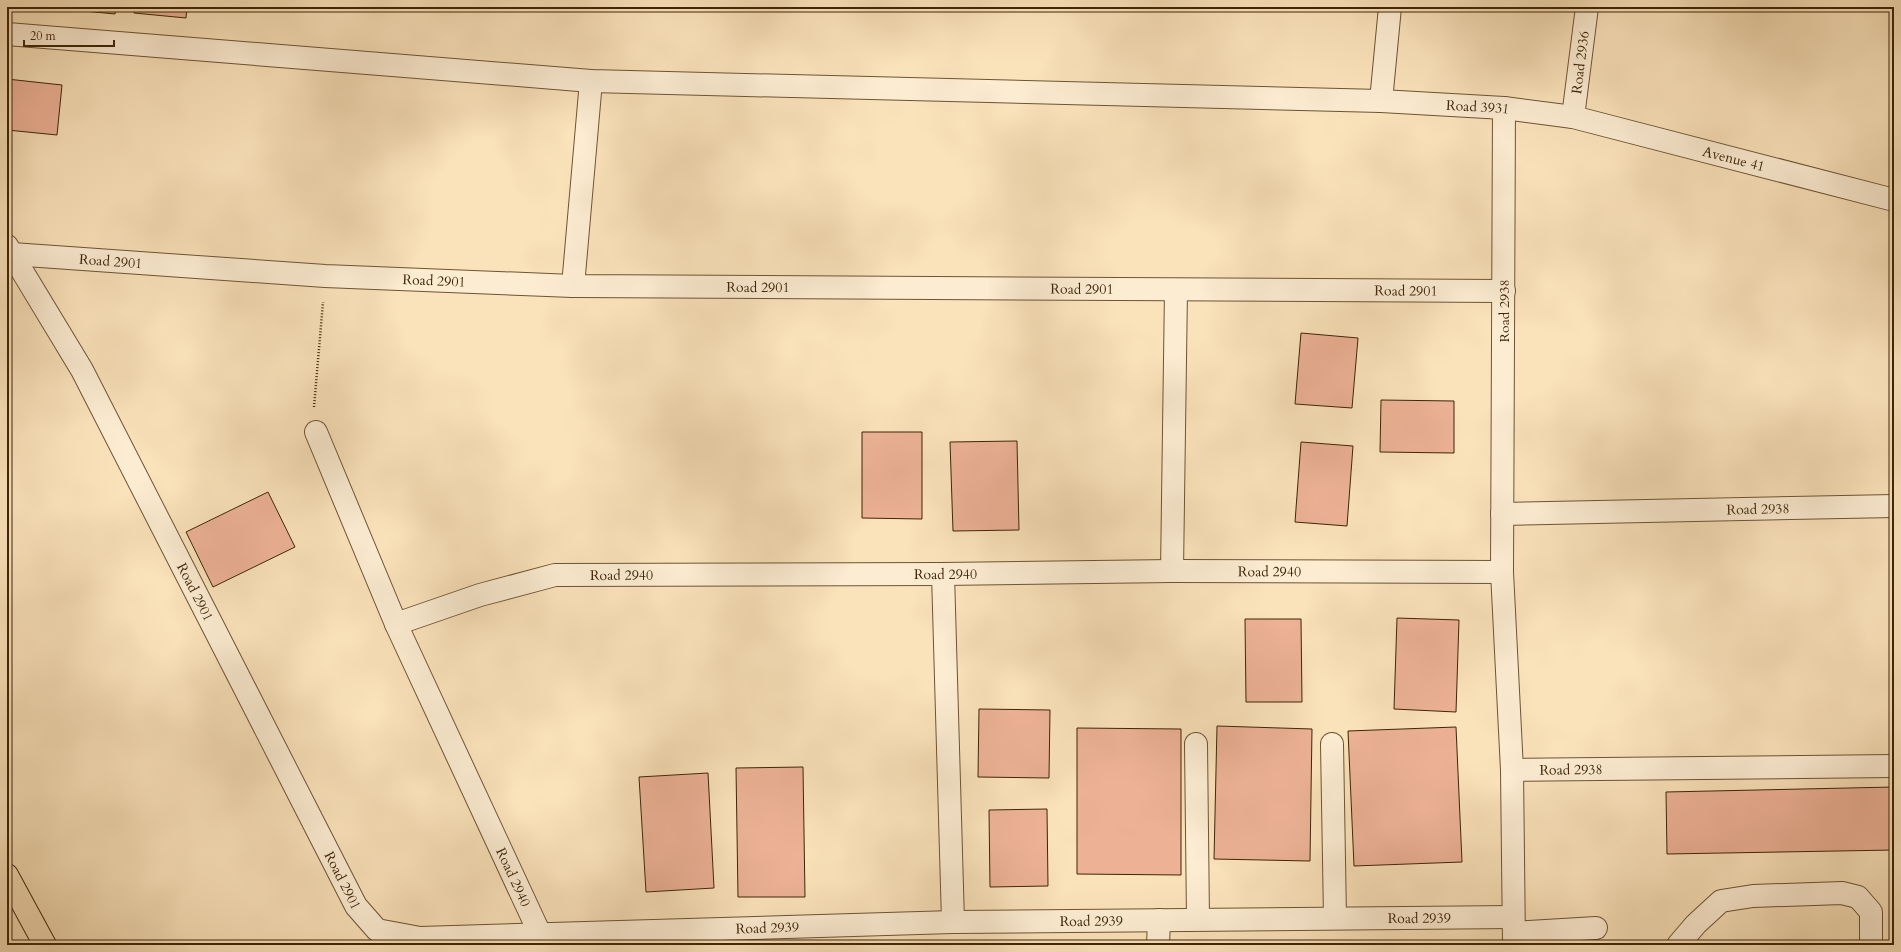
<svg xmlns="http://www.w3.org/2000/svg" width="1901" height="952" viewBox="0 0 1901 952" font-family="Cardo,serif">
	<style>
		.building { fill: #edb296; stroke: #3e2508 }
		.lines { fill: none; stroke-linecap: round; stroke-linejoin: round }
		.minor-casing { stroke: #6d5434; stroke-width: 24 }
		.major-casing { stroke: #3e2508; stroke-width: 24 }
		.path { stroke: #3e2508; stroke-width: 2.5; stroke-dasharray: 1 2; stroke-linecap: butt }
		.minor { stroke: #fcecd2; stroke-width: 22 }
		.major { stroke: #fae2ba; stroke-width: 22 }
		.labels { text-anchor: middle; stroke-width: 3; stroke-linejoin: round; paint-order: stroke }
		.street-label { font-size: 14px; fill: #3e2508; stroke: #fcecd2 }
	</style>
	<rect width="100%" height="100%" fill="#fae2ba"/>
	<filter id="stains"><feTurbulence type="fractalNoise" baseFrequency=".005" numOctaves="4"/><feColorMatrix values="0 0 0 0 .2 0 0 0 0 .09 0 0 0 0 .02 0 0 0 .5 -.17"/></filter>
	<radialGradient id="worn" r=".72"><stop offset=".6" stop-color="#630" stop-opacity="0"/><stop offset="1" stop-color="#630" stop-opacity=".3"/></radialGradient>
	<!-- building -->
	<path class="building" d="M65,7H116L115,14L64,9Z
		M134,7H187L186,18L134,13Z
		M7,79L62,85L57,135L7,130Z
		M1301,333L1358,338L1352,408L1295,404Z
		M1381,400L1454,401V453L1380,452Z
		M862,432H922V519L862,518Z
		M1017,441L1019,530L953,531L950,442Z
		M1301,442L1353,446L1347,526L1295,522Z
		M268,492L295,547L213,587L186,532Z
		M1397,618L1459,620L1456,712L1394,709Z
		M1245,619H1301L1302,702H1246Z
		M979,709L1050,710L1049,778L978,777Z
		M1217,726L1312,729L1310,861L1214,859Z
		M1456,727L1462,862L1354,866L1348,731Z
		M1077,728L1181,729V875L1077,874Z
		M803,767L805,897H738L736,768Z
		M708,773L714,888L646,892L639,777Z
		M1894,787V850L1667,854L1666,792Z
		M1047,809L1048,886L990,887L989,810Z"/>
	<g class="lines">
		<defs>
			<g id="minor">
				<path id="s1" d="M7,34L591,81L1381,101L1504,108L1573,117L1894,200"/>
				<path d="M1381,101L1390,7"/>
				<path d="M1504,108L1502,572L1512,770L1514,945"/>
				<path id="s2" d="M1573,117L1587,7"/>
				<path id="s3" d="M7,246L82,370L356,906L377,930L420,938L953,922L1513,917"/>
				<path id="s4" d="M12,254L325,276L573,286L1504,291"/>
				<path d="M573,286L591,81"/>
				<path id="s5" d="M316,432L396,624L540,934"/>
				<path id="s6" d="M1502,514L1894,506"/>
				<path d="M1172,571L1176,290"/>
				<path d="M943,574L953,922"/>
				<path id="s7" d="M396,624L480,595L555,575L943,574L1172,571L1502,572"/>
				<path d="M1196,744L1198,919"/>
				<path d="M1332,744L1335,918"/>
				<path id="s8" d="M1512,770L1894,766"/>
				<path d="M1514,933L1596,928"/>
				<path d="M1158,945L1159,920"/>
				<path d="M1678,945L1696,924L1721,901L1753,896L1842,893L1858,897L1871,912V945"/>
			</g>
			<path id="major" d="M7,875L45,945"/>
		</defs>
		<!-- minor casing -->
		<use href="#minor" class="minor-casing"/>
		<!-- major casing -->
		<use href="#major" class="major-casing"/>
		<!-- path -->
		<path class="path" d="M314,407L323,302"/>
		<!-- minor -->
		<use href="#minor" class="minor"/>
		<!-- major -->
		<use href="#major" class="major"/>
	</g>
	<g class="labels">
		<!-- street labels -->
		<g class="street-label">
			<text dy="5" stroke="none"><textPath href="#s2" startOffset="55">Road 2936</textPath></text>
			<text dy="5" stroke="none"><textPath href="#s1" startOffset="1473">Road 3931</textPath></text>
			<text dy="5" stroke="none"><textPath href="#s1" startOffset="1735">Avenue 41</textPath></text>
			<text dy="5" stroke="none"><textPath href="#s4" startOffset="99">Road 2901</textPath></text>
			<text dy="5" stroke="none"><textPath href="#s4" startOffset="423">Road 2901</textPath></text>
			<text dy="5" stroke="none"><textPath href="#s4" startOffset="747">Road 2901</textPath></text>
			<text dy="5" stroke="none"><textPath href="#s4" startOffset="1071">Road 2901</textPath></text>
			<text dy="5" stroke="none"><textPath href="#s4" startOffset="1395">Road 2901</textPath></text>
			<text transform="translate(1504 311) rotate(-90)" y="5">Road 2938</text>
			<text dy="5" stroke="none"><textPath href="#s6" startOffset="256">Road 2938</textPath></text>
			<text dy="5" stroke="none"><textPath href="#s7" startOffset="881">Road 2940</textPath></text>
			<text dy="5" stroke="none"><textPath href="#s7" startOffset="557">Road 2940</textPath></text>
			<text dy="5" stroke="none"><textPath href="#s7" startOffset="233">Road 2940</textPath></text>
			<text dy="5" stroke="none"><textPath href="#s3" startOffset="394">Road 2901</textPath></text>
			<text dy="5" stroke="none"><textPath href="#s8" startOffset="59">Road 2938</textPath></text>
			<text dy="5" stroke="none"><textPath href="#s5" startOffset="487">Road 2940</textPath></text>
			<text dy="5" stroke="none"><textPath href="#s3" startOffset="718">Road 2901</textPath></text>
			<text dy="5" stroke="none"><textPath href="#s3" startOffset="1822">Road 2939</textPath></text>
			<text dy="5" stroke="none"><textPath href="#s3" startOffset="1494">Road 2939</textPath></text>
			<text dy="5" stroke="none"><textPath href="#s3" startOffset="1170">Road 2939</textPath></text>
		</g>
	</g>
	<!-- margin -->
	<rect width="1901" height="952" fill="none" stroke="#fae2ba" stroke-width="24"/>
	<rect x="8" y="8" width="1885" height="936" fill="none" stroke="#3e2508" stroke-width="2"/>
	<rect x="12" y="12" width="1877" height="928" fill="none" stroke="#3e2508"/>
	<!-- scale -->
	<path d="M24 40v6h90v-6" fill="none" stroke="#3e2508" stroke-width="2"/>
	<text x="30" y="40" font-size="12" fill="#3e2508" stroke="#fcecd2" stroke-width="3" paint-order="stroke">20 m</text>
	<rect width="100%" height="100%" filter="url(#stains)"/>
	<rect width="100%" height="100%" fill="url(#worn)"/>
</svg>
